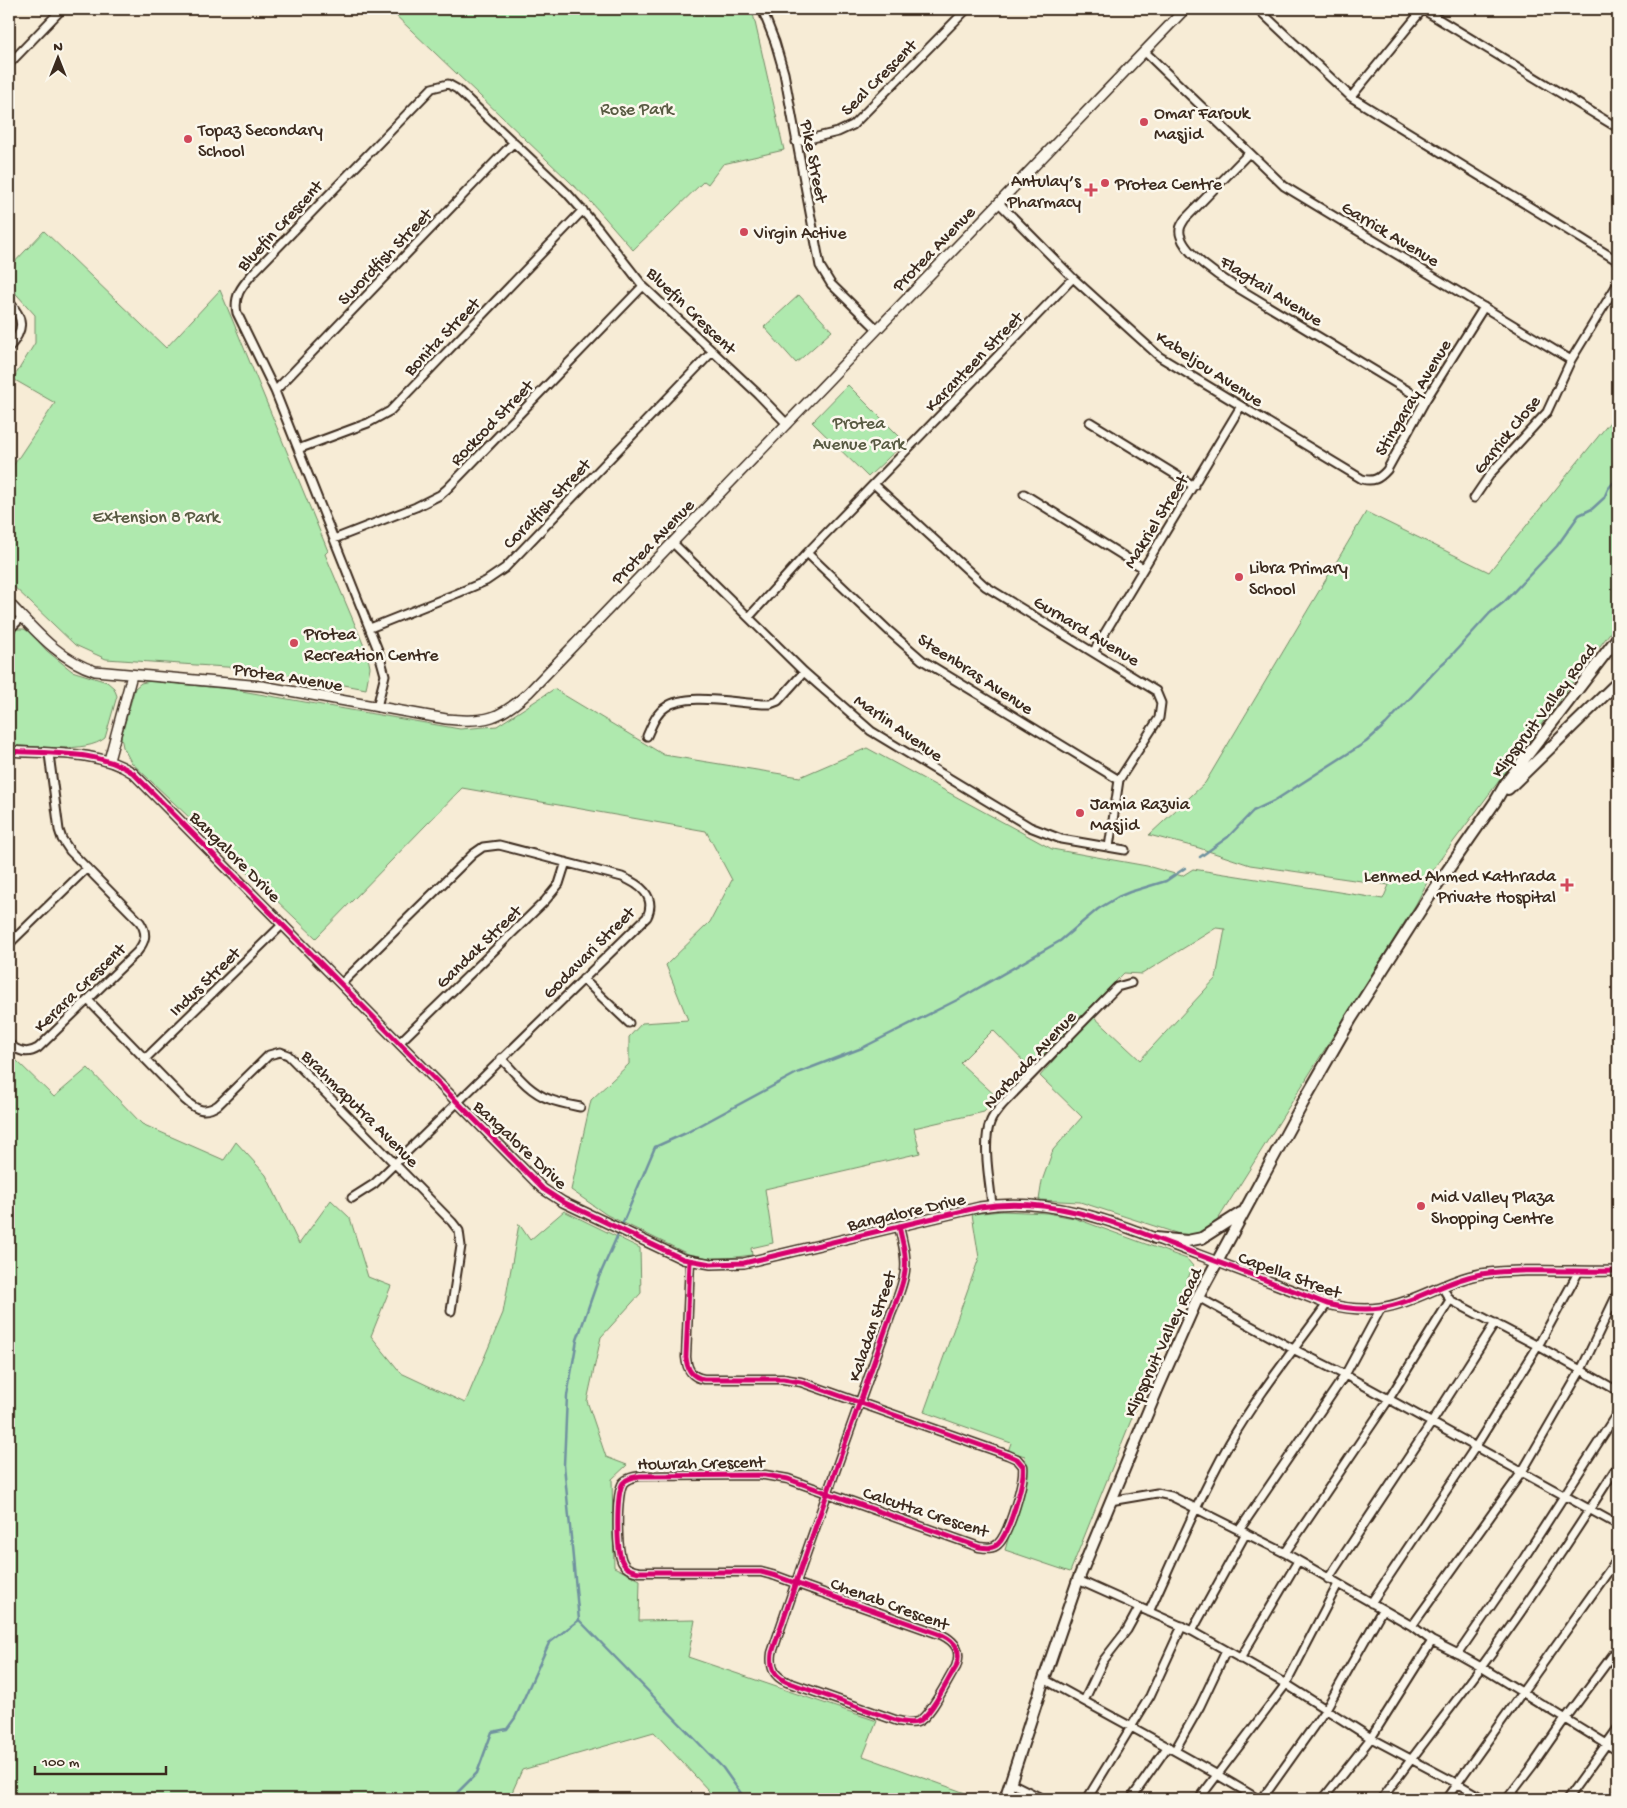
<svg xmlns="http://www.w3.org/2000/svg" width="1627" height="1808" viewBox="0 0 1627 1808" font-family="'Gochi Hand',sans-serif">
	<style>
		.green { fill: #afe9ae; stroke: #758a66 }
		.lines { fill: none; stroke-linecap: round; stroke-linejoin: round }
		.stream { stroke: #70929f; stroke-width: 2.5 }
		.minor-casing { stroke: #3b2a1e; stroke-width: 11 }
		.tertiary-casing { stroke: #3b2a1e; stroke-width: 12 }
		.secondary-casing { stroke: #3b2a1e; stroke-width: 14 }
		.minor { stroke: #fbf7ec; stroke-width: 7 }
		.tertiary { stroke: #fbf7ec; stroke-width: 9 }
		.secondary { stroke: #fbf7ec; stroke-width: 10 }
		.cycleway-casing { stroke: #fbf7ec; stroke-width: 8 }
		.cycleway { stroke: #d6006c; stroke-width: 5 }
		.poi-dot { fill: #d1495b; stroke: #fbf7ec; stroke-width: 2 }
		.labels { text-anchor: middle; stroke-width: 5; stroke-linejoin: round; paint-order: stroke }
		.street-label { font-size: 18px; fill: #3b2a1e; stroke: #fbf7ec }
		.park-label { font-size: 18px; fill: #585a42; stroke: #fbf7ec }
		.poi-label { font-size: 18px; fill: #3b2a1e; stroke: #fbf7ec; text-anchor: start }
	</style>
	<rect width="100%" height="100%" fill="#f7ecd6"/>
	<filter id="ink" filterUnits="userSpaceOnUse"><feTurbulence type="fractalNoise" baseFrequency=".02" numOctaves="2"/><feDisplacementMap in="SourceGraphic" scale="10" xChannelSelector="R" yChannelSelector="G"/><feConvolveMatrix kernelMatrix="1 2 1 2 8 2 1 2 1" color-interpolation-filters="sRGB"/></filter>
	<g filter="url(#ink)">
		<!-- green -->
		<path class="green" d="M389,9H752L784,150L723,164L708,184L704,181L633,250L592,203Z
			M44,231L166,348L220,290L328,551L325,554L367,653L370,667L366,689L256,669L106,659L75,645L9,582V472L55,403L13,379L35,343V315L9,286V268Z
			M799,295L832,331L796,363L764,327Z
			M848,385L905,442L868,477L812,422Z
			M1618,412V622L1436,865L1416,904L1214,1226C1202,1233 1194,1238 1179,1234L1080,1202L1039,1200L1042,1181L1053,1150L1082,1117L1040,1076L1092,1015L1140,1060L1216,978L1225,929L1216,928L1142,974L1124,973L1030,1068L993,1030L960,1063L997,1097L984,1112L914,1128L920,1153L765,1189L773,1243L751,1248L752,1255L729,1258H709L688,1254L607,1215L571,1190L591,1100L629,1064V1037L642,1023L688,1020L666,965L710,922L732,880L706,831L462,788L316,938L131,762L123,747L121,737L135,688L141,683L150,681L230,689L460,729L497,726L554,689L664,755L800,777L867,748L1052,849L1147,866L1182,876L1193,869L1383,899L1389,885L1250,865L1199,848L1149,835L1205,783L1366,512L1489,572Z
			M17,629H24L30,632L47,651L72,671L107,682L114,688L117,696L105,738C86,754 33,746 9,745V636Z
			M16,1060L54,1097L88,1068L142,1124L224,1160L236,1142L266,1175L299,1244L331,1200L350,1218L368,1277L391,1286L371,1336L401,1373L465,1403L503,1313L519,1224L530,1240L564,1211L640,1248L641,1293L601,1337L587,1401L606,1457L627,1465L612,1479L614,1567L640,1580L639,1621L695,1620L688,1657L877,1721L863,1756L982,1799H707L709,1791L654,1732L522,1770L509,1799H9V1070Z
			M1002,1211L1047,1213L1074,1218L1187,1259L1193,1266L1070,1572L1005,1550L1027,1471L1025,1456L1008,1451L1011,1443L924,1412L979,1258L972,1214Z"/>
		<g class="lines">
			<!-- stream -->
			<path class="stream" d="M1200,857L1228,837L1253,811L1274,801L1366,742L1386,724L1442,664L1450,657L1490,613L1504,602L1557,546L1579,515L1592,509L1604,498L1608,489L1618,477
				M621,1227L655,1147L686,1133L797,1073L862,1048L961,998L1060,941L1098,909L1118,897L1130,892L1166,881L1185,868
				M619,1232L599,1277L577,1340L567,1396L564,1465L579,1620L723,1768L745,1799
				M451,1799L477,1773L492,1732L507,1729L515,1718L549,1643L579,1620"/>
			<defs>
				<path id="minor" d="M762,9L775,42L784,73L820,266L831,284L877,329
					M1258,9L1351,97L1618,261
					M1422,9L1618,128
					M1144,51L1284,186L1571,360L1618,283
					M9,64L62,9
					M1351,97L1423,9
					M796,142L838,132L853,125L967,9
					M1249,153L1185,219C1181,225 1178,230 1181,237C1186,254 1218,276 1233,285L1425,401
					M999,203L1073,278L1160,357L1362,479C1373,482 1379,479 1387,470L1425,401L1484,307
					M9,302C25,319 24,330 9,348
					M275,391L514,142
					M1090,422L1194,486
					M298,449L368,423L390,411L583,210
					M875,485L985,586L1156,691L1161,703L1159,718L1119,780L1109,847
					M1024,494L1143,568
					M1474,498L1491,473L1547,412L1571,360
					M334,539L416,507L440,495L447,489L643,286
					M673,543L804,672L871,731L1030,827L1061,839L1125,850
					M807,553L890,632L922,660L1119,780
					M749,617L807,553L1073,278
					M370,628L458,593L486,581L505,568L712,352
					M9,630L22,617
					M1094,651L1241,406
					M377,707L385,675L378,650L275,391L237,313C233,295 243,285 254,272L432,88L448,84L457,89L567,193L597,227L643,286L758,394L787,424
					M647,736C652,725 656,713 666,707C688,691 743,705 770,704L778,701L804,672
					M9,944L87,868
					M583,979L629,1023
					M341,984L473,854L483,847L499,845L622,877C639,884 657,896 647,917L374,1184L352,1198
					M88,1000L185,1100C196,1110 205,1114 218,1105L269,1055L280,1052L288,1055L452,1222L459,1231L461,1246L451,1311
					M399,1043L545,901L559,884L566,862
					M9,1044C18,1051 27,1055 38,1048L137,952C145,942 148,934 140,922L70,851L62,839L59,830L49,754
					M146,1058L283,924
					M501,1058C515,1073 529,1092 549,1099C559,1103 570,1105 580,1107
					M992,1205C990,1184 982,1143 990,1123C992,1116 998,1110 1003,1104L1117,987L1131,983
					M690,1261L686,1357C687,1369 691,1377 704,1379H783L801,1382L1008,1455L1017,1459L1023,1466C1025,1480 1009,1534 998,1544C993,1549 986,1548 979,1547L788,1479L765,1475L640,1476C634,1477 627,1478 623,1483C616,1493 616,1553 623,1563C626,1569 633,1571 639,1572H761L776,1576L795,1583L942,1635C956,1642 962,1651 956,1667C948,1679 930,1718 917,1722C911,1724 904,1722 898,1721L787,1682C774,1676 770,1668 772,1653C802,1563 834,1474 866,1385C874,1361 883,1337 891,1314C897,1300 903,1285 905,1271C907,1255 902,1241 899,1226
					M1198,1297L1295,1350L1345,1375L1618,1525
					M1450,1300L1538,1346L1618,1391
					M1110,1501L1157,1493L1171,1496L1285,1553L1412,1626L1432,1641L1458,1654L1481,1667L1618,1751
					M1240,1529L1345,1375L1381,1308
					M1285,1553L1389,1399L1450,1300L1442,1287
					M1328,1579L1432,1422L1495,1323
					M1078,1580L1192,1631L1286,1684L1371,1738L1458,1784L1484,1799
					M1371,1603L1476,1446L1538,1346L1579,1271
					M1149,1612C1175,1555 1199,1498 1229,1444C1257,1395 1294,1350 1327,1304
					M1412,1626L1522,1472L1581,1370L1618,1292
					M1192,1631L1246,1533
					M1458,1654L1524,1558L1618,1412
					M1240,1659L1298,1561
					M1044,1679C1115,1719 1188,1756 1258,1799
					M1084,1701L1103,1661L1127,1630L1139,1608
					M1175,1750L1200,1706L1226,1651
					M1011,1783L1043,1799
					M1087,1799L1150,1696L1182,1626
					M1131,1799L1168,1746
					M1199,1799L1286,1684L1338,1584
					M1262,1799L1326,1709L1382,1610
					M1323,1799L1371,1738L1432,1641
					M1382,1799C1414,1754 1449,1711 1482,1666C1530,1601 1575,1533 1618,1465
					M1446,1799L1618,1558
					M1507,1799L1533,1765L1560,1726L1618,1648
					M1567,1799L1618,1728"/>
				<path id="tertiary" d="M9,603C34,629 59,660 95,671L262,686L446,719C486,723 500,719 529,692L1185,9
					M9,751C49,754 99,750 133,773L543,1189L563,1202L683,1259L711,1264L744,1263L980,1207C1056,1194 1130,1229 1199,1255C1242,1271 1284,1287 1327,1304C1344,1308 1361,1311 1380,1308C1415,1303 1446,1280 1481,1274C1523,1268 1575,1272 1618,1271
					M109,760L132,675"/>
				<path id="secondary" d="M1508,789L1618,682
					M1155,1238L1187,1241L1202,1238L1241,1213
					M1005,1799L1044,1679L1078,1580L1157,1390L1198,1297L1305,1099L1351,1019L1427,900L1495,802L1506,783L1618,637"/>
			</defs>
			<!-- minor casing -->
			<use href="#minor" class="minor-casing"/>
			<!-- tertiary casing -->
			<use href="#tertiary" class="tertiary-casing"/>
			<!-- secondary casing -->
			<use href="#secondary" class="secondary-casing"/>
			<!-- minor -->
			<use href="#minor" class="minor"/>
			<!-- tertiary -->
			<use href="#tertiary" class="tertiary"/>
			<!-- secondary -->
			<use href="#secondary" class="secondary"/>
			<defs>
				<path id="cycleway" d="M9,751C49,754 99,750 133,773L543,1189L563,1202L683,1259L711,1264L744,1263L980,1207C1056,1194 1130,1229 1199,1255C1242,1271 1284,1287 1327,1304C1344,1308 1361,1311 1380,1308C1415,1303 1446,1280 1481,1274C1523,1268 1575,1272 1618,1271
					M690,1261L686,1357C687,1369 691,1377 704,1379H783L801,1382L1008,1455L1017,1459L1023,1466C1025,1480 1009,1534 998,1544C993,1549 986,1548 979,1547L788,1479L765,1475L640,1476C634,1477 627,1478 623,1483C616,1493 616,1553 623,1563C626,1569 633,1571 639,1572H761L776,1576L795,1583L942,1635C956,1642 962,1651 956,1667C948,1679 930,1718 917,1722C911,1724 904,1722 898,1721L787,1682C774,1676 770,1668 772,1653C802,1563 834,1474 866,1385C874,1361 883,1337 891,1314C897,1300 903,1285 905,1271C907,1255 902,1241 899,1226"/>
			</defs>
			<!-- cycleway casing -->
			<use href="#cycleway" class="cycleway-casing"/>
			<!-- cycleway -->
			<use href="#cycleway" class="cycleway"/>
		</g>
	</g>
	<!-- markers -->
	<g class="poi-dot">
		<circle cx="1144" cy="122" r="5"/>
		<circle cx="188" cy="139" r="5"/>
		<circle cx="1105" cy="183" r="5"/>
		<path d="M1088.5 182.5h5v5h5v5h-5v5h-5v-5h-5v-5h5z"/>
		<circle cx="744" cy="232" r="5"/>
		<circle cx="1239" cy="577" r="5"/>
		<circle cx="294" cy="643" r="5"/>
		<circle cx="1080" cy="813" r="5"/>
		<path d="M1564.5 877.5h5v5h5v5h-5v5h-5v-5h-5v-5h5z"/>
		<circle cx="1421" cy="1206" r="5"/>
	</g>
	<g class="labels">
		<!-- street labels -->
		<g class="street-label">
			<text transform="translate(878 77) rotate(-45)" y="6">Seal Crescent</text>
			<text transform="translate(815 161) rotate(79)" y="6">Pike Street</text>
			<text transform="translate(279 225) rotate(-47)" y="6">Bluefin Crescent</text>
			<text transform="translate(1391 233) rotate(31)" y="6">Garrick Avenue</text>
			<text transform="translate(933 248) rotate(-46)" y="6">Protea Avenue</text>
			<text transform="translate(384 256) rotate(-46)" y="6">Swordfish Street</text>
			<text transform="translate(1272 290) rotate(32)" y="6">Flagtail Avenue</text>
			<text transform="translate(692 310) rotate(44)" y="6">Bluefin Crescent</text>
			<text transform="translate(441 336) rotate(-46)" y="6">Bonita Street</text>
			<text transform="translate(973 361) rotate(-46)" y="6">Karanteen Street</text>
			<text transform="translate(1210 368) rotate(33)" y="6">Kabeljou Avenue</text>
			<text transform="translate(1412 397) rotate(-59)" y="6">Stingaray Avenue</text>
			<text transform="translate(491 422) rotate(-46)" y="6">Rockcod Street</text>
			<text transform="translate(1506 434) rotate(-51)" y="6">Garrick Close</text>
			<text transform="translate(546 503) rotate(-46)" y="6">Coralfish Street</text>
			<text transform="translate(1155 521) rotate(-58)" y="6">Makriel Street</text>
			<text transform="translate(652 541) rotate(-46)" y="6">Protea Avenue</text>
			<text transform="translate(1087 630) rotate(31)" y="6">Gurnard Avenue</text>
			<text transform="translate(976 673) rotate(33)" y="6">Steenbras Avenue</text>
			<text transform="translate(288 676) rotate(9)" y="6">Protea Avenue</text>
			<text transform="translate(1543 710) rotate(-53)" y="6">Klipspruit Valley Road</text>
			<text transform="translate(899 727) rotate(35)" y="6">Marlin Avenue</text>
			<text transform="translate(236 856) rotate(45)" y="6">Bangalore Drive</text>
			<text transform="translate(478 946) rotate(-44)" y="6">Gandak Street</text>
			<text transform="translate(588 952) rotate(-45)" y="6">Godavari Street</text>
			<text transform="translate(204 981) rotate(-44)" y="6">Indus Street</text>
			<text transform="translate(79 987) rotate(-44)" y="6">Kerara Crescent</text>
			<text transform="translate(1029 1059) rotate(-47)" y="6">Narbada Avenue</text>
			<text transform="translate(361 1108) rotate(45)" y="6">Brahmaputra Avenue</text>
			<text transform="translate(521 1144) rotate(43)" y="6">Bangalore Drive</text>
			<text transform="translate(906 1211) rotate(-13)" y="6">Bangalore Drive</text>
			<text transform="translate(1290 1274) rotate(20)" y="6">Capella Street</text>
			<text transform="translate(871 1326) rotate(-71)" y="6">Kaladan Street</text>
			<text transform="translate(1162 1342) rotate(-65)" y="6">Klipspruit Valley Road</text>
			<text transform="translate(701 1462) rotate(-1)" y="6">Howrah Crescent</text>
			<text transform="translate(926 1511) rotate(18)" y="6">Calcutta Crescent</text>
			<text transform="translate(890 1603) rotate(20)" y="6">Chenab Crescent</text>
		</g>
		<!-- park labels -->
		<g class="park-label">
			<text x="637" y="114">Rose Park</text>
			<text x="859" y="428">Protea<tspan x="859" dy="21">Avenue Park</tspan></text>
			<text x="156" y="522">Extension 8 Park</text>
		</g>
		<!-- poi labels -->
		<g class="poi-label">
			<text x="1154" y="118">Omar Farouk<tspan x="1154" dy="21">Masjid</tspan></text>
			<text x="198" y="135">Topaz Secondary<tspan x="198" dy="21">School</tspan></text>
			<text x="1081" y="186" text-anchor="end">Antulay’s<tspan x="1081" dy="21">Pharmacy</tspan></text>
			<text x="1115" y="189">Protea Centre</text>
			<text x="754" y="238">Virgin Active</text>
			<text x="1249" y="573">Libra Primary<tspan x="1249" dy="21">School</tspan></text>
			<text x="304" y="639">Protea<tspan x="304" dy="21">Recreation Centre</tspan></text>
			<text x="1090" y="809">Jamia Razvia<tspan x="1090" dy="21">Masjid</tspan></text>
			<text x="1556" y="881" text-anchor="end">Lenmed Ahmed Kathrada<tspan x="1556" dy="21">Private Hospital</tspan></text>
			<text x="1431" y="1202">Mid Valley Plaza<tspan x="1431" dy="21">Shopping Centre</tspan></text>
		</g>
	</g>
	<!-- margin -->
	<rect width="1627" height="1808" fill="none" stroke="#fbf7ec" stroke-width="30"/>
	<rect x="15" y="15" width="1597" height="1778" fill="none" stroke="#3b2a1e" stroke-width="2" filter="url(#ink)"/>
	<!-- north arrow -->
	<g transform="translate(58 58)" stroke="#fbf7ec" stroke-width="4" paint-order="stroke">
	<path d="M0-4L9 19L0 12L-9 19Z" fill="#3b2a1e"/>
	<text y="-8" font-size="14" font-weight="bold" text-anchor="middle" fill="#3b2a1e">N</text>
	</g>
	<!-- scale -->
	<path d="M35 1766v8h131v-8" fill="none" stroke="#3b2a1e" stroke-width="2.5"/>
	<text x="42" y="1766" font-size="15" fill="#3b2a1e" stroke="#fbf7ec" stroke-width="4" paint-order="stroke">100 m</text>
</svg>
